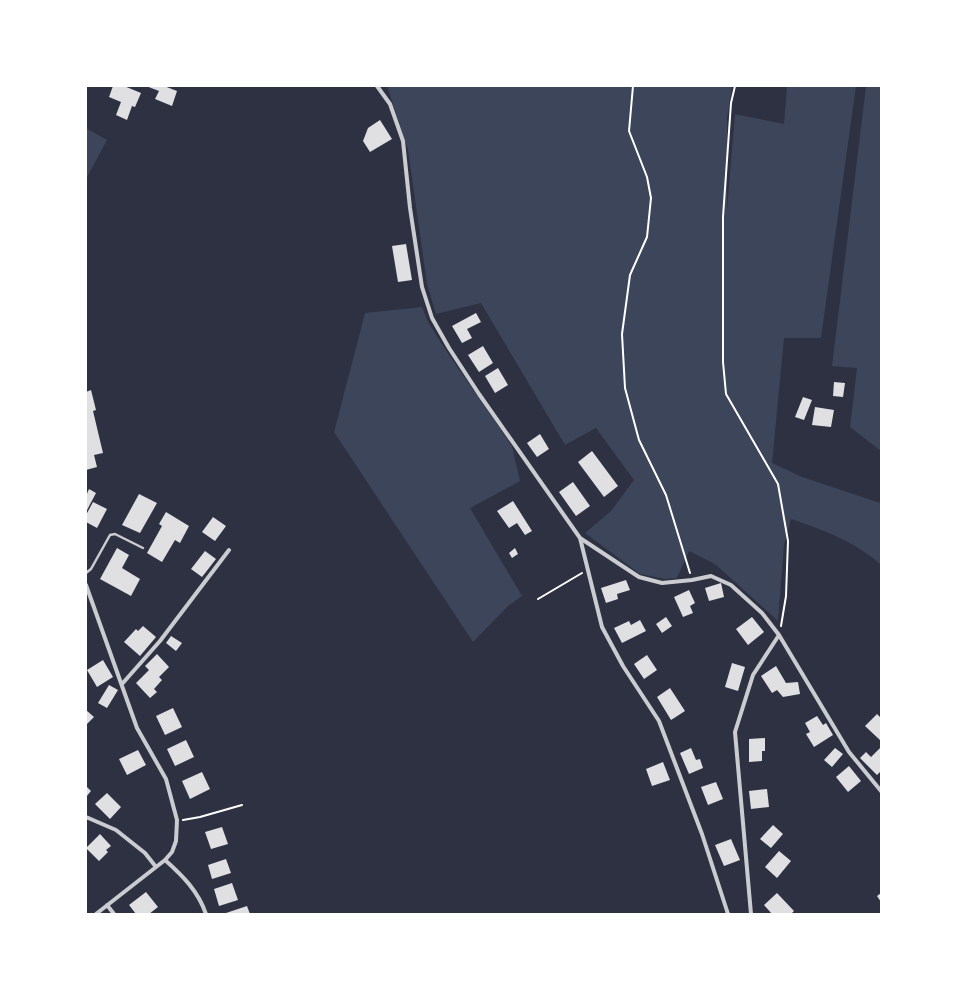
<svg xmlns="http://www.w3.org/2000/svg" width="967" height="1000" viewBox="0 0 967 1000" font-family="'Open Sans',sans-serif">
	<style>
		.green { fill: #3c4559 }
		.building { fill: #e0e0e3 }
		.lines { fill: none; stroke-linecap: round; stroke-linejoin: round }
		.path { stroke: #fff; stroke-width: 2 }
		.service { stroke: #caccd0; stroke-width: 2.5 }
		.minor { stroke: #caccd0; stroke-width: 4 }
	</style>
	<rect width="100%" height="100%" fill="#2d3142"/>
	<!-- green -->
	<path class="green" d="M387,86H732L727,118V209L735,114L784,124L787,86H856L821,338H784L772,463L802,477L880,503L881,502V565C856,542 823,530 791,519L784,545L778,621L715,564L689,551L677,578L665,579L640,574L585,533L611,511L634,480L596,428L565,445L481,303L436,314L427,284L408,150Z
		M866,86H881V451L850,427L857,368L832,366Z
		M86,128L107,140L86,179Z
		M422,307L428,322L447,352L512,446L520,481L470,508L522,596L508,606L473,642L334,432L365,313Z"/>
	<!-- building -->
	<path class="building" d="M113,86H124L141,93L135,107L132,106L127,120L116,115L121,102L109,97Z
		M146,86H164L177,91L172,106L155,99L159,91Z
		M380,120L392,139L370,152L363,141L368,128Z
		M406,244L412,280L398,282L392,246Z
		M476,313L481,322L467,329L472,338L462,343L452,326Z
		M483,346L493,363L479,372L468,355Z
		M498,368L508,385L495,393L485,376Z
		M834,382L845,383L843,397L833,396Z
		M91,390L96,410L93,411L103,453L94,455L97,467L86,470V392Z
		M803,397L812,400L804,420L795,417Z
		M815,407L834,410L831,427L812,425Z
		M540,434L549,449L537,457L527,443Z
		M592,451L618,486L604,497L578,462Z
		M573,482L590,506L576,516L559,492Z
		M89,489L96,493L86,512V496Z
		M139,494L157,503L140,533L122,525Z
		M513,501L532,531L525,535L517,523L509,528L497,511Z
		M93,502L107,509L97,528L86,522V515Z
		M166,512L189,526L180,543L175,540L162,562L147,553L162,526L159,524Z
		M213,517L226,526L215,541L202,532Z
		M117,548L129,555L122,568L140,579L131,596L100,579Z
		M515,548L518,554L512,558L509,553Z
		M205,551L216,559L202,577L191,569Z
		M626,580L630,590L617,594L618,599L606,603L601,588Z
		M721,583L724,597L709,601L705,588Z
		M689,590L695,603L690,606L693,613L683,617L674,597Z
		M666,617L672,626L662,633L656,624Z
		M752,617L764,632L748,645L736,629Z
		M640,620L646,631L622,643L614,628L629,621L631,625Z
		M143,626L156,637L140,656L124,642L136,629L138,631Z
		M171,636L182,643L176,651L166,643Z
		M157,654L169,667L159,677L162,680L154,689L157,692L150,698L136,683L149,670L145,666Z
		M647,655L657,670L644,679L634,664Z
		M103,660L113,677L97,687L87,670Z
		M732,663L745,667L738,691L725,687Z
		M776,666L786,683L798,682L800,694L783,697L777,690L772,693L761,676Z
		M109,685L118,690L107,708L98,703Z
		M670,688L685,711L671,720L657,697Z
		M173,708L182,727L165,735L156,716Z
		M86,710L94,717L86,725Z
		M877,714L881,718V741L865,726Z
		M817,716L823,725L826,723L833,735L814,747L806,734L810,732L805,723Z
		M765,738V751H762V761L749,762V739Z
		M186,740L194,757L175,766L167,749Z
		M881,747V771L877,775L860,758L866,752L871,757Z
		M691,748L696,760L700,759L703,768L689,774L680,753Z
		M835,748L843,754L832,767L824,760Z
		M138,750L146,765L127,775L119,759Z
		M663,762L670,780L652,786L646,769Z
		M849,766L861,781L848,792L836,777Z
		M202,772L210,789L190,799L182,781Z
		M716,782L723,799L708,805L701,787Z
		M86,786L91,791L86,797Z
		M767,789L769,807L751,809L749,791Z
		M107,793L121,807L110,819L95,804Z
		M773,825L783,834L771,848L760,839Z
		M222,827L228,844L211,849L205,832Z
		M100,834L111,846L106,850L108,852L99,861L86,848Z
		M731,839L740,860L724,866L715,845Z
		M779,851L791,861L777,878L765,867Z
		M226,859L231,873L212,879L208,865Z
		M232,883L238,900L219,906L214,889Z
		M146,892L158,907L149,914H136L129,905Z
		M777,893L794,911L791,914H772L764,905Z
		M881,893V902L877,896Z
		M247,906L250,914H223Z"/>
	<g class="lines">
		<!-- path -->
		<path class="path" d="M633,86L629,131L647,177L651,198L647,237L630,275L622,334L625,388L639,440L666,495L690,573
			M735,86L731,103L723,217V362L726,394L778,484L788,541L786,596L781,626
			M538,599L582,573
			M183,820L200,817L242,805"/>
		<!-- service -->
		<path class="service" d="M86,573L91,569L110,535L115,534L143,548"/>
		<!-- minor -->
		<path class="minor" d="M377,86L390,104L403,141L410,208L422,287L432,318L449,348L479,394L580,538L602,627L623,666L659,721L702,834L728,914
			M580,538L639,577L662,583L692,580L711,576L731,585L762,613L779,635L849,752L881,791
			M86,585L137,728L166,779L177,820L176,841L172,852L165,860L96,914
			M122,684L160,641L229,550
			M86,817L116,830L145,853L156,867
			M165,860C183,876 198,891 206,914
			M107,905L114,914
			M751,914L735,732L753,675L779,635"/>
	</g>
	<!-- border -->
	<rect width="967" height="1000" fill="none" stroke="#ffffff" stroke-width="174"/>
</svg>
